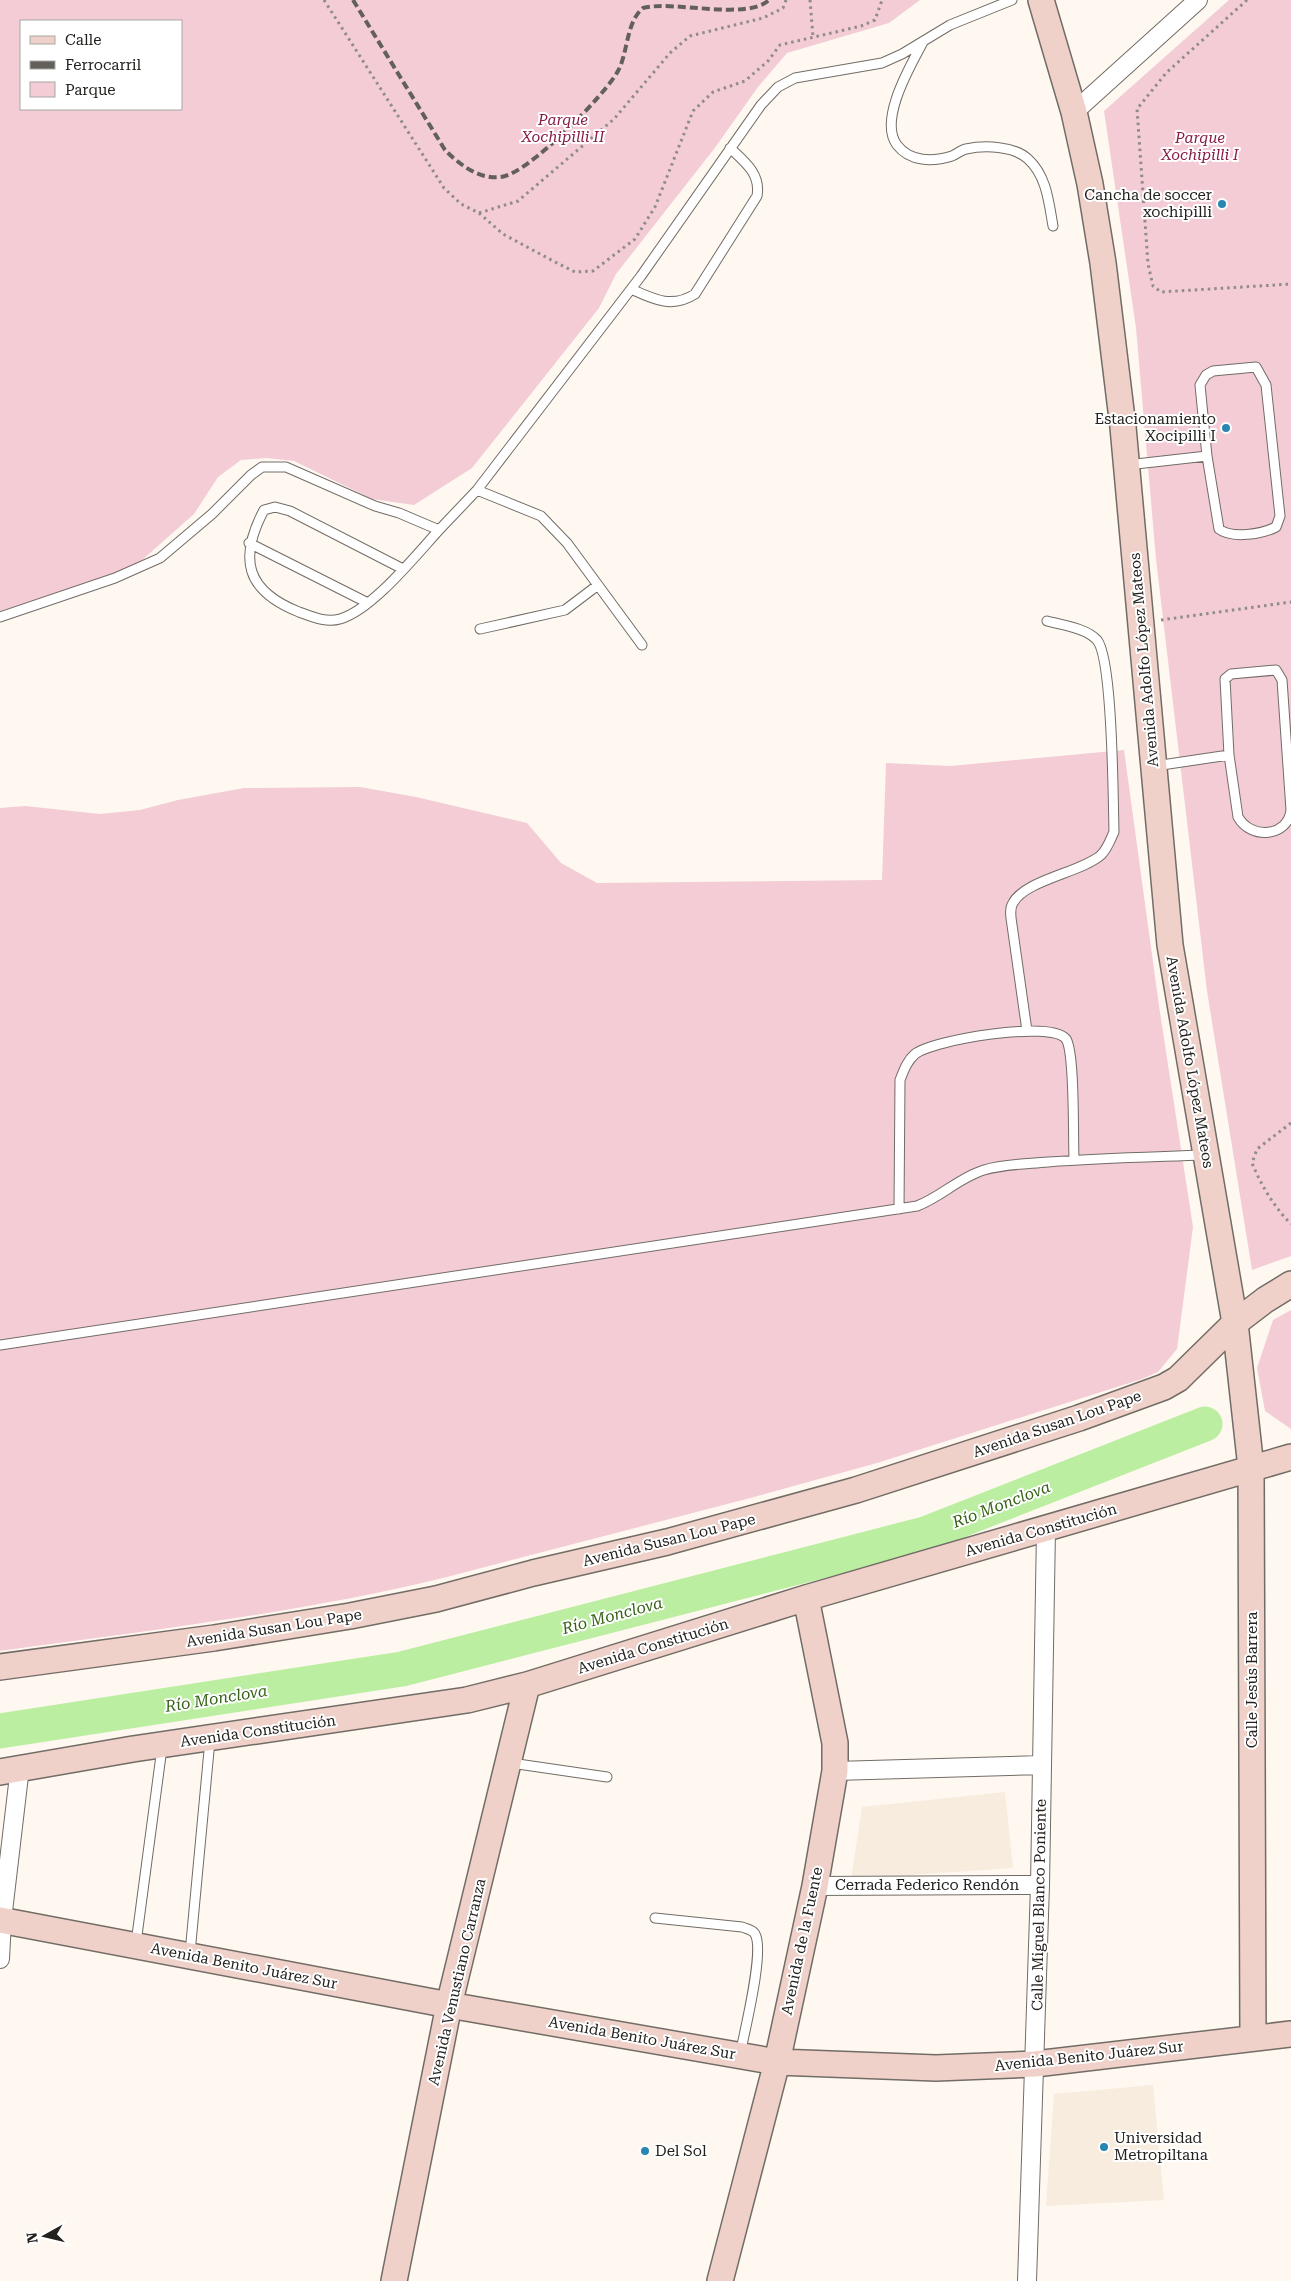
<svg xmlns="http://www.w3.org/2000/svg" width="1291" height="2281" viewBox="0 0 1291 2281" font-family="'Roboto Serif',serif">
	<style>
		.built { fill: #f8ecde }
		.green { fill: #f3ccd5; fill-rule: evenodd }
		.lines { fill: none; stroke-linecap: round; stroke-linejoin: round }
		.river { stroke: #bbeea1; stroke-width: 35 }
		.lane-casing { stroke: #726c66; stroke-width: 11 }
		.street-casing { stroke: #726c66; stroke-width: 20 }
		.secondary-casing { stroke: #726c66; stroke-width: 28 }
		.path { stroke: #908c87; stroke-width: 3; stroke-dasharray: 2.5 4; stroke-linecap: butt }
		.lane { stroke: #fff; stroke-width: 9 }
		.street { stroke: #fff; stroke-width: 18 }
		.secondary { stroke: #efd1c9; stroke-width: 25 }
		.rail { stroke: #63605b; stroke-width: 4; stroke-dasharray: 8 4; stroke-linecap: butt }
		.poi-dot { fill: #2985b2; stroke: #fff; stroke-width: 2 }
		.labels { text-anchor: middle; stroke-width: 4; stroke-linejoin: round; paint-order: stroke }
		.park-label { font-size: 15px; font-style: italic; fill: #881c46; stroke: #fff }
		.poi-label { font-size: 15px; fill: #24221f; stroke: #fff; text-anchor: end }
		.street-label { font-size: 15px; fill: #24221f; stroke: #fff }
		.water-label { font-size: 16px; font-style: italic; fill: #356216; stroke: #fff }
	</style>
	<rect width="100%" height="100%" fill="#fef8f0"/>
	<!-- built -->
	<path class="built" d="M1005,1792L1013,1868L851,1879L862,1807Z
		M1153,2085L1164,2200L1046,2206L1054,2094Z"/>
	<!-- green -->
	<path class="green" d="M0,0H920L889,23L787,53L758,87L714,149L616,274L599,308L472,468L414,505L372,499L294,461L267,458L241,460L218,477L194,514L133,568L0,614ZM21,21H181V109H21Z
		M1229,0H1291V1256L1252,1270L1207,991L1156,559L1136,328L1104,111Z
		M1124,750L1159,1006L1193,1227L1177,1349L1158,1372L1142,1379L877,1463L754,1497L443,1578C298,1613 148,1631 0,1651V808L25,806L100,814L140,810L178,800L244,788L360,787L416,797L527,823L561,863L597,883L882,880L886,763L950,766Z
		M1291,1310V1429L1265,1411L1257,1368L1273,1320Z"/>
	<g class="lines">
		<!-- river -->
		<path class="river" d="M0,1731L402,1669L925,1534L1205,1424"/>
		<defs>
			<path id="lane" d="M923,42C911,65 878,120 897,145C910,162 933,162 952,156C957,154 961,150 966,149C985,145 1014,146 1028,159C1047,176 1049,204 1053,226
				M631,289C653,299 672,309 695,294L757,196C761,174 745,162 730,148
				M1127,465L1207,456L1200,385L1206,375L1213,371L1256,367L1266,385L1280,516L1276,527C1262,534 1232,539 1219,529L1207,456
				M477,490L541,516L567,543L642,645
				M249,543L368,603
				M403,569L290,511L275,507L264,510C238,559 246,591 299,612C313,617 326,623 340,619C372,610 416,555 439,530
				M0,617L115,578L160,558L212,514L251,475L262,467H286L375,506L399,513L439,530L477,490L641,276L761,105L778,87L795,78L882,63L902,54L950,25L1012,0
				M480,629L565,610L598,585
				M1155,766L1229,755L1225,679L1231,674L1276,670L1282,680L1291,810C1288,837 1251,840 1238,817L1229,755
				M1027,1031L1012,925C1011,918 1009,909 1013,903C1025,880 1082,872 1101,855C1108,848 1110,840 1114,832C1113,800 1113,659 1097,640C1086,628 1062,625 1047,621
				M899,1209L900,1080C904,1070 907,1061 915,1054C932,1040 1051,1020 1066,1039C1075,1052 1073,1139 1074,1160
				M0,1345L917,1206C941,1197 960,1177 984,1170C1004,1164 1026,1164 1048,1162C1100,1158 1152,1157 1204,1155
				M511,1763L607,1777
				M655,1918L742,1927C747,1929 753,1930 755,1934C765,1951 744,2033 740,2055
				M136,1943L162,1748
				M190,1953L210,1740"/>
			<path id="street" d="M1074,112L1198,0
				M835,1771L1042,1765
				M815,1886L1040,1885
				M0,1959L2,1920L20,1767
				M1027,2281L1040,1885L1046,1529"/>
			<path id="secondary" d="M1041,0L1074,112L1090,184L1103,263L1123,427L1170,945L1235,1323L1251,1468L1253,2038
				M0,1667L214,1638L350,1616L436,1599L533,1573L667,1542L856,1490L1079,1418L1164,1387L1178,1379L1235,1323L1265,1300L1291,1284
				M0,1772L133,1749L467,1700L527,1685L806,1598L1291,1457
				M0,1920L449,2005L777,2062L936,2068L1035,2064L1291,2034
				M394,2281L449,2005L527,1685
				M720,2281L777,2062L815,1886L835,1771V1743L806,1598"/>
		</defs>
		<!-- lane casing -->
		<use href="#lane" class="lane-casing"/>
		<!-- street casing -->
		<use href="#street" class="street-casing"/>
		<!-- secondary casing -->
		<use href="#secondary" class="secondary-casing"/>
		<!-- path -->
		<path class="path" d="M324,0L444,188L461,204L479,213L518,201L614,119L670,53L690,36L763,18L783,8L786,0
			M810,0L813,37
			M1247,0L1166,73L1137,109L1148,264L1153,286L1161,292L1291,284
			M479,213L503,234L555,262L575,272L593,271L635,239L655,207L693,111L713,92L745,81L768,61L780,45L861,26L875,20L882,0
			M1161,620L1291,602
			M1291,1123L1257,1149L1252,1163C1261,1185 1274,1207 1291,1224"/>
		<!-- lane -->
		<use href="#lane" class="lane"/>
		<!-- street -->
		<use href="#street" class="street"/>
		<!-- secondary -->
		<use href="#secondary" class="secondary"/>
		<!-- rail -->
		<path class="rail" d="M353,0L445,150C459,164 479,180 501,177C528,174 605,95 618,71C628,53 626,22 643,8C674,0 746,21 769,0"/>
	</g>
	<!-- markers -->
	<g class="poi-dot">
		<circle cx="1222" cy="204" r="5"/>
		<circle cx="1226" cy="428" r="5"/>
		<circle cx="1104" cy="2147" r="5"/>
		<circle cx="645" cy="2151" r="5"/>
	</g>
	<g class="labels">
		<!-- park labels -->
		<g class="park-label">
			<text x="563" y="125">Parque<tspan x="563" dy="17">Xochipilli II</tspan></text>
			<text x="1200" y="143">Parque<tspan x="1200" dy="17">Xochipilli I</tspan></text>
		</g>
		<!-- poi labels -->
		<g class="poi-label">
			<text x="1212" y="200">Cancha de soccer<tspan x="1212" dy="17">xochipilli</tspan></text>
			<text x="1216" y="424">Estacionamiento<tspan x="1216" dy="17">Xocipilli I</tspan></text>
			<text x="1114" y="2143" text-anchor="start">Universidad<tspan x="1114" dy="17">Metropiltana</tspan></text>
			<text x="655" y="2156" text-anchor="start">Del Sol</text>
		</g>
		<!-- street labels -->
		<g class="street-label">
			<text transform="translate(1144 660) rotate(-95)" y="5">Avenida Adolfo López Mateos</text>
			<text transform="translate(1190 1062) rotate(80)" y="5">Avenida Adolfo López Mateos</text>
			<text transform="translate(1057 1424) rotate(-19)" y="5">Avenida Susan Lou Pape</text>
			<text transform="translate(1041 1530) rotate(-16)" y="5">Avenida Constitución</text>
			<text transform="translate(669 1540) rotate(-14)" y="5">Avenida Susan Lou Pape</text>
			<text transform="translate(274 1628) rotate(-9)" y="5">Avenida Susan Lou Pape</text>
			<text transform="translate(653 1646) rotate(-17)" y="5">Avenida Constitución</text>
			<text transform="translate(1252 1680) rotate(-90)" y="5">Calle Jesús Barrera</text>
			<text transform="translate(258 1731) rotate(-8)" y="5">Avenida Constitución</text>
			<text x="927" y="1890">Cerrada Federico Rendón</text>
			<text transform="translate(1039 1905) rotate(-89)" y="5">Calle Miguel Blanco Poniente</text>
			<text transform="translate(802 1941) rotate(-78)" y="5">Avenida de la Fuente</text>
			<text transform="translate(244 1966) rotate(11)" y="5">Avenida Benito Juárez Sur</text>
			<text transform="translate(457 1982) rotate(-77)" y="5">Avenida Venustiano Carranza</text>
			<text transform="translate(642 2038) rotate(10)" y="5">Avenida Benito Juárez Sur</text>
			<text transform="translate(1089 2056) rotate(-6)" y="5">Avenida Benito Juárez Sur</text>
		</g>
		<!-- water labels -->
		<g class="water-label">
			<text transform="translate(1001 1504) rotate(-21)" y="6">Río Monclova</text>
			<text transform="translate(612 1615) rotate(-15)" y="6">Río Monclova</text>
			<text transform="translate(216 1698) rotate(-9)" y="6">Río Monclova</text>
		</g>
	</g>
	<!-- legend -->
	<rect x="20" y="20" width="162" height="90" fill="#ffffff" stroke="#a7a7a5"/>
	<rect x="30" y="36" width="25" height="8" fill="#efd1c9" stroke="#a7a7a5"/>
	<text x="65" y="45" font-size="15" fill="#24221f">Calle</text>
	<rect x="30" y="61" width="25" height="8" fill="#63605b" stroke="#a7a7a5"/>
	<text x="65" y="70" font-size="15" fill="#24221f">Ferrocarril</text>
	<rect x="30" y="82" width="25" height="15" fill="#f3ccd5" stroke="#a7a7a5"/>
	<text x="65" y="95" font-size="15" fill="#24221f">Parque</text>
	<!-- north arrow -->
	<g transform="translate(45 2236) rotate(262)" stroke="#ffffff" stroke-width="4" paint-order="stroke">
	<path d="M0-4L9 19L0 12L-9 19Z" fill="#24221f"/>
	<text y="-8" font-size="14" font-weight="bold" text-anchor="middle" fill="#24221f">N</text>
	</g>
</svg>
